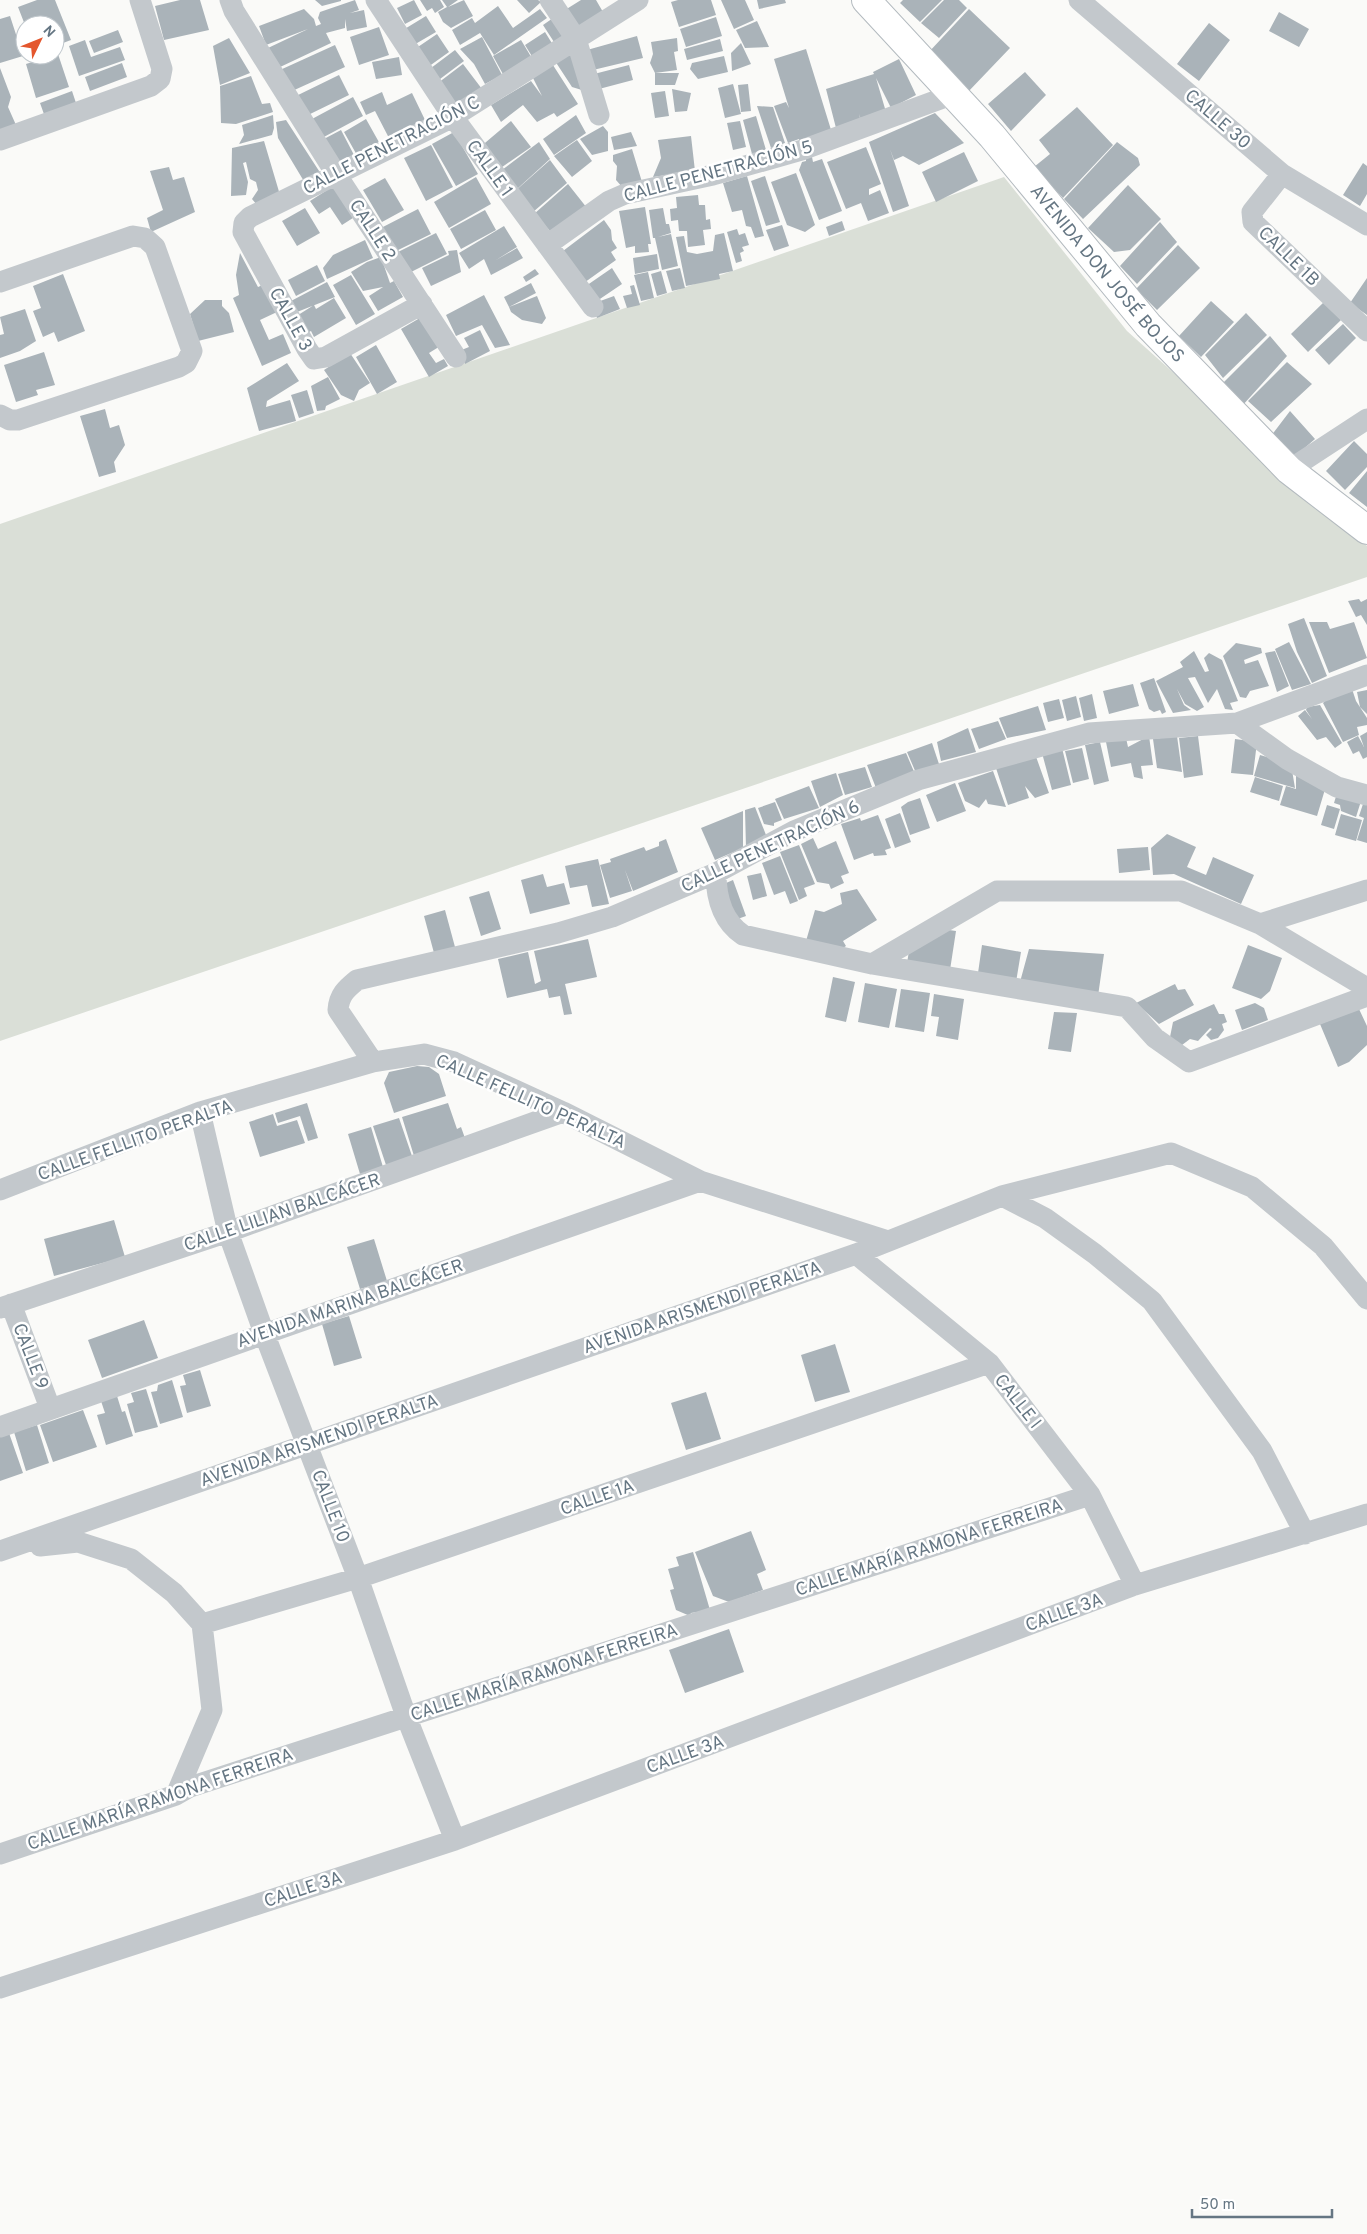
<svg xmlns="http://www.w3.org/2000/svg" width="1367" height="2234" viewBox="0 0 1367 2234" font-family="Overpass,sans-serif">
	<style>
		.green { fill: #dadfd7 }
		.building { fill: #aab3b9 }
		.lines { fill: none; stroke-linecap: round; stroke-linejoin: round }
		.secondary-casing { stroke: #b3babf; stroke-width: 30 }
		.street { stroke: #c3c8cc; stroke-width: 21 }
		.secondary { stroke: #fff; stroke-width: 28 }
		.labels { text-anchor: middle; stroke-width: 5; stroke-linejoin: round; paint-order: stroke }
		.street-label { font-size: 18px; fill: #657683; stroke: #fff }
	</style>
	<rect width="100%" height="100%" fill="#fafaf8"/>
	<!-- green -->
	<path class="green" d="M1004,177L1127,331L1272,461L1289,470L1367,546V577L0,1041V524Z"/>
	<!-- building -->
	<path class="building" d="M37,0H55L71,40L55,46V25H25L18,7Z
		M180,0H200L209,30L164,40L155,6Z
		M315,0H341V1L322,6Z
		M355,0L359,10L350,13L364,10L367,27L347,31L345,19V28L326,33L331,43L278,68L268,48L308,29L266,45L259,26L304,9L314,19L316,26L321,24L318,18L320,12Z
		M414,0L422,15L405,24L397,8Z
		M420,0H440L444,7L435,13L432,8L427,11Z
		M442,0H458L448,7L464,0L473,16L451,28L443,22L438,12L447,7Z
		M517,0H538L541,2L529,13Z
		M581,0H596L603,12L576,29L565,10Z
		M678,0H711L716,15L679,27L671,2Z
		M721,0H745L754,20L734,29Z
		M757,0H785L786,3L759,9Z
		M903,0H942L920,22L900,3Z
		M944,0H959L967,8L939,38L921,23Z
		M498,6L513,28L540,9L547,18L494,55L480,33L460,45L452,30L472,18L475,23Z
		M969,9L1010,48L967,93L928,53Z
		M1279,12L1309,29L1299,47L1269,31Z
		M10,16L23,56L0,63V19Z
		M426,16L436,32L412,46L403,30Z
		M556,16L567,34L554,42L543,25Z
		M716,17L722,36L686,47L680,29Z
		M757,21L769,47L745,48L736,30Z
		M1209,23L1230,40L1199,81L1177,64Z
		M379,27L389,55L359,65L350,37Z
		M118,30L123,42L94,53L89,41Z
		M545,32L553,45L533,58L525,45Z
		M437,34L449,52L428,67L415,49Z
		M637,36L643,58L593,70L587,50Z
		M482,37L502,75L485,84L474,64L460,49Z
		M229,38L250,73L220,85L213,46Z
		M677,38L678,51L674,52L677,70L655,73L650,63L653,54L651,42Z
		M720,39L723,51L687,60L684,49Z
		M85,40L91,57L120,47L125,60L79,76L69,46Z
		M521,40L533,60L504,76L493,56Z
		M741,43L751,64L732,71L731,53Z
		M335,45L345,67L290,92L280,70Z
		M574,49L585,91L572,87L555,61Z
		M806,49L832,133L800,143L799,139L788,143L774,106L786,102L789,108L774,59Z
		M455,50L464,61L440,79L431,68Z
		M58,54L69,87L36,98L26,64Z
		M724,56L728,72L698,79L690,69L692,63Z
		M399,57L402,75L376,79L372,62Z
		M899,59L916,95L891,108L876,78L886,112L861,120L859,114L861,122L836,128L826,89L874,74L873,72Z
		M551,62L578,104L557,117L554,113L537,122L523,105L501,122L491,105L531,81L542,96L532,76Z
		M122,63L127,77L90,91L85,77Z
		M463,64L482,89L457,107L438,83Z
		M629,65L633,80L599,89L594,74Z
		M0,68L11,97L8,107L16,125L0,132Z
		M1025,72L1046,95L1011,131L988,104Z
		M655,73H679L675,85H655Z
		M339,75L349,95L304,117L294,97Z
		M251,76L262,104L270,103L273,112L236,124L221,123L220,86Z
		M733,84L741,114L725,118L718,88Z
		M748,84L751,111L741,112L738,85Z
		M672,89L691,93L687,111L675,112Z
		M72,91L77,106L45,117L40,103Z
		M665,91L669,116L655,118L651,93Z
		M382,92L387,105L412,93L426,122L390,140L375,111L366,115L360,102Z
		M353,97L363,116L322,138L312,119Z
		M757,106L773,107L785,143L771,148Z
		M1077,107L1113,145L1063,198L1034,167L1050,154L1039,140Z
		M935,113L964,143L919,165L903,156L894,160L890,149L909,206L893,212L869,142Z
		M273,115L274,128L272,135L239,144L244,135L242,125Z
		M576,115L586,133L554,155L543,139Z
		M756,116L766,150L752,154L743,120Z
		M366,119L380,144L358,157L344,132Z
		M286,120L321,174L305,183L278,138L276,122Z
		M511,121L531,147L495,172L479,148Z
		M740,121L746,147L733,150L727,123Z
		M603,126L608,132V151L592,155L580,139Z
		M341,130L354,155L336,166L322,140Z
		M454,132L478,174L456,186L432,144Z
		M631,132L637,146L614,150L611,137Z
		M691,136L695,171L653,177L661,158L658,140Z
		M577,140L592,161L572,177L554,156Z
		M264,141L280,195L257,205L252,199L258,190L256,182L250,179L246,162L243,163L248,182L246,195L231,196L232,148Z
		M539,142L550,159L517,189L502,170Z
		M1117,142L1138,158L1140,165L1083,219L1064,199Z
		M431,145L453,187L426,201L404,158Z
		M866,147L881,184L869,189V195L880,190L889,213L868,221L861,203L846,209L827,162Z
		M632,149L642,182L623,188L616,180L617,166L613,161V155Z
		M964,152L978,181L936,202L922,172Z
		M812,157L813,162L822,159L842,211L819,220L799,170L802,162L806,161V158Z
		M550,160L567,183L533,212L514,192Z
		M1363,163L1367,166V194L1360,206L1343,195Z
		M169,167L173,180L184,177L195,212L151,232L147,218L163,210L150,171Z
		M796,173L815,225L805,232L787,225L771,182Z
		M747,176L764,236L755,238L751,227L746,226L742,210L732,212L723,183Z
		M765,176L780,222L766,226L751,181Z
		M476,177L491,204L449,228L434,202Z
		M385,178L404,210L382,222L363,190Z
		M568,184L587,208L554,235L534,214Z
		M335,185L356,216L342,225L330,207L319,214L310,201Z
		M1128,185L1161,219L1130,250L1114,252L1088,228Z
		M698,195L699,205H705L706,220L710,219L711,229L703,230L705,245L688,247L687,231H679L678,220L671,221L670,209L677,208L676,197Z
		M645,207L651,244H648L649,252L635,253V246L626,248L619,211Z
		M305,208L320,233L297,246L282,221Z
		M663,208L666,224H669L671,233L658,237L671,234L678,266L662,270L655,238H653L649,210Z
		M418,209L431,234L392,253L379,229Z
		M485,210L496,230L461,249L450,229Z
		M604,220L611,230L612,240L617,248L611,252L616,260L581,285L559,254Z
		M842,221L845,230L829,236L826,227Z
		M1160,222L1177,242L1137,284L1120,266Z
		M782,225L789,246L774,251L766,230Z
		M504,226L517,247L496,260L517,248L523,258L491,275L484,259L469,269L459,253Z
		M737,229L739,235L745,233L749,245L742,247L744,251L740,253L742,261L736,263L727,232Z
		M436,233L447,254L405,275L394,254Z
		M724,233L733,271L719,274L720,279L686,286L676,237L684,236L687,252L697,254L713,251L715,235Z
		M365,240L373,258L327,279L323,268L333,255Z
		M1178,245L1200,268L1157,310L1136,289Z
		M457,250L461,272L431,286L422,268L449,255L448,251Z
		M240,253L258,287L265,284L277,312L260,320L269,340L283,334L291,353L262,366L233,298L239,295L236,275Z
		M657,254L659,269L635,274L633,258Z
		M381,257L390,283L394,281L403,297L378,311L369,296L383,287L363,291L351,272L367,262Z
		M317,265L325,281L296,296L288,280Z
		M612,268L622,284L594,303L583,288Z
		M680,268L685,288L672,291L666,271Z
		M535,269L539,274L526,282L523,277Z
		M661,271L667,293L657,296L651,274Z
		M648,272L654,298L641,301L634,275Z
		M63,274L85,331L58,342L54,332L43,337L33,311L41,308L33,286Z
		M351,275L375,314L356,325L333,285Z
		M1367,278V315L1350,303Z
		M327,282L335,297L297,312L291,301Z
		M531,283L536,293L509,307L504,297Z
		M634,285L640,305L627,308L623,296L632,294L630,286Z
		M484,295L510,345L495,348L482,325L456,336L446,315Z
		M537,296L546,318L542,324L522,320L511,312L509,307Z
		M614,296L620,309L597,318L592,304Z
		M334,298L346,318L314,337L311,331L305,334L295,317L314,305L316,309Z
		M205,300H222V306L229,313L234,332L198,341L190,314Z
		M1211,301L1234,322L1201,357L1179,336Z
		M1324,302L1341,320L1308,352L1291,334Z
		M25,309L36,341L20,351L0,358V335L4,334L0,317Z
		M1246,313L1267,335L1223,378L1205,355Z
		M425,315L442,345L429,353L436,363L444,359L448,366L429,377L401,329Z
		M1343,324L1356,338L1329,365L1315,350Z
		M480,330L490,351L465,364L459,351L469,347L464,338Z
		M1270,336L1287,356L1242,406L1221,385Z
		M376,345L397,382L377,394L356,357Z
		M44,352L55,385L36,390L38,395L16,402L4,365Z
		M350,353L370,383L359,390L354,401L341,395L324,370Z
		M1287,362L1312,384L1271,422L1248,401Z
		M287,363L299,381L267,401L266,407L290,400L296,421L259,431L247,388Z
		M328,377L340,399L326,406L325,410L317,411L311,386Z
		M307,390L314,413L299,418L291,395Z
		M105,409L110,428L119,425L125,445L114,462L116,472L99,477L80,416Z
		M1290,411L1315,439L1292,459L1271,436Z
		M1354,441L1367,454V467L1345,490L1326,471Z
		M1367,471V507L1349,493Z
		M1359,599L1361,602L1367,599V625L1361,615L1356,617L1348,601Z
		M1304,618L1327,676L1312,683L1297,652L1288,624Z
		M1309,622H1327L1330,629L1354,622L1367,658L1329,673Z
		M1289,642L1311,684L1292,690L1275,649Z
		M1236,643L1261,648L1262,653L1244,660L1245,664L1258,660L1269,686L1250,691L1246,698L1240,697L1223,656Z
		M1194,651L1205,672L1209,671L1204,658L1209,653L1222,660L1238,701L1230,703L1233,710L1225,709L1217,689L1208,703L1195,677L1188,678L1204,707L1197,711L1185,704L1177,689L1184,705L1191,710L1173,713L1156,681L1183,667L1180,662Z
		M1275,651L1289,686L1277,692L1265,653Z
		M1154,678L1166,712L1162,714L1160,710L1154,712L1149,709L1140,683Z
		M1133,684L1139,706L1109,714L1103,691Z
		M1352,689L1356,701L1367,718V725L1357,727L1359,735L1343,742L1323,703L1330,696Z
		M1367,690V714L1360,707L1357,692Z
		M1092,694L1097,718L1084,721L1079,698Z
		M1076,696L1081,717L1067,721L1062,700Z
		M1059,699L1064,718L1048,722L1043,703Z
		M1320,705L1342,743L1335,748L1326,737L1317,740L1298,716L1305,710L1312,719L1306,710L1307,707Z
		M1038,706L1046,730L1007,738L999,718Z
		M998,721L1006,739L979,749L971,729Z
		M968,728L976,752L941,761L937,742Z
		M1367,732V757L1363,759L1359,751L1353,754L1347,742L1358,736L1364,747L1360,736Z
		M1149,736L1153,765L1141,766L1143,779L1134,777L1131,763L1111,767L1106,742L1126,738L1128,747Z
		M1177,736L1182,772L1157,768L1153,739Z
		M1198,736L1203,775L1184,778L1179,738Z
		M1235,739L1257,742L1253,775L1231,773Z
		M1100,742L1109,781L1094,785L1085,745Z
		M932,743L939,764L916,773L907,752Z
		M1062,748L1071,785L1052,790L1042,753Z
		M1082,748L1089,779L1073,783L1065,751Z
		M1034,751L1049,793L1035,798L1025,786L1029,798L1008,805L995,765Z
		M906,753L915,774L876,788L867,765Z
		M1260,755L1291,764L1295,788L1254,776Z
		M865,767L872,787L845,795L838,774Z
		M993,771L1006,807L988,804L986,799L979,808L965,801L958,783Z
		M836,773L843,795L820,807L811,781Z
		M1296,773L1326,786L1317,816L1280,805L1286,786L1296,789Z
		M1255,777L1283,786L1279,801L1250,792Z
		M955,783L966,811L937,822L926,795Z
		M809,786L819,808L784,819L775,799Z
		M1337,793L1361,801L1356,817L1341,811L1340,805L1334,803Z
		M920,798L930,828L910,835L901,807L908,802Z
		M775,802L782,820L774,823V826L764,824L758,808Z
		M1363,804L1367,805V843L1357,840L1364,818L1359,816Z
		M1327,805L1340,809L1334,829L1321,825Z
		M755,807L766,835L746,848L745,810Z
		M743,811V848L715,860L701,828Z
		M900,813L911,842L895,848L885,819Z
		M1341,814L1362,820L1356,841L1335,835Z
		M878,815L891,848L885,850L887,855L874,856L873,853L854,860L841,824L860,818L861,821Z
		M1167,834L1196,847L1187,867L1206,875L1213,857L1254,875L1241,904L1174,874L1153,875L1151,848Z
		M813,838L818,849L836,841L849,873L841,876L844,883L831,889L829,884L817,882L801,844Z
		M666,839L678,872L633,891L625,870L632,891L610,898L600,865L611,862L610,859L644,847L646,851L659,846V842Z
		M799,845L815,884L804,888L807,896L799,900L780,852Z
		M1148,847L1150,870L1119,873L1117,849Z
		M780,856L798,901L790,904L785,891L774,895L762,863Z
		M598,859L609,904L592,907L587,885L570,888L565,866Z
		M761,873L767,896L753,900L747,876Z
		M543,874L547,887L564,883L570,904L530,914L521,880Z
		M733,880L746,916L732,921L719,886Z
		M857,889L877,920L843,941L846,946L840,950L806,941L815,910L824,912L842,904L840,893Z
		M489,891L501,929L481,936L469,897Z
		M445,910L455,947L434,953L424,916Z
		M935,928L956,931L950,970L907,963L910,945Z
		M588,939L597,977L565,984L572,1014L564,1015L560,996L549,998L547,989L507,998L498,959L528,952L535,984L541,981L534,951Z
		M982,945L1021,952L1016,982L978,973Z
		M1248,945L1282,958L1270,991L1261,999L1232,988Z
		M1029,949L1104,954L1098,996L1020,982Z
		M833,977L855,982L846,1022L825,1017Z
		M865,983L897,989L889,1028L858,1022Z
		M1175,984L1178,990L1185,989L1194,1005L1159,1024L1136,1003Z
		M901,989L930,993L924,1032L895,1027Z
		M934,994L964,999L958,1040L936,1036L939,1017L931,1016Z
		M1255,1003L1264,1008L1268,1020L1242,1030L1235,1010Z
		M1214,1004L1219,1014H1224L1227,1022L1222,1024L1224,1030L1218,1038L1211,1040L1206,1035L1212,1029L1210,1028L1198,1041L1190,1039L1178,1048L1170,1037L1173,1022Z
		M1359,1009L1367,1026V1045L1349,1062L1338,1067L1320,1024Z
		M1054,1012L1077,1013L1071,1052L1048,1049Z
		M417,1066L429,1067L439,1074L446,1096L394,1113L384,1083L389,1072Z
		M307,1103L318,1138L308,1141L300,1116L278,1123L275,1113Z
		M448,1103L457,1129L461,1127L466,1141L414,1156L402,1117Z
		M273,1114L277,1126L297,1120L305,1143L260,1157L249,1122Z
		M399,1118L412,1156L386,1165L373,1126Z
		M371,1127L383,1167L360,1174L348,1134Z
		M114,1220L125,1257L54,1276L44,1239Z
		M374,1239L387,1281L360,1289L347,1247Z
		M349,1316L362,1358L334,1366L322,1324Z
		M144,1320L158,1358L102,1378L88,1340Z
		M835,1344L850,1392L815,1402L801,1355Z
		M200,1370L211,1406L187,1413L180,1386L186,1385L183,1375Z
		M172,1380L183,1417L160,1424L151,1392L157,1391L158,1385Z
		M146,1389L158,1427L135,1433L127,1404L134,1402L131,1393Z
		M706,1392L721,1439L686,1450L671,1403Z
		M117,1396L122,1412L125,1411L133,1436L106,1445L97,1415L105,1413L101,1401Z
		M83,1410L97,1447L53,1462L40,1425Z
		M37,1425L49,1463L26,1471L14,1432Z
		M9,1433L23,1473L0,1481V1436Z
		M751,1531L766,1570L757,1574L763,1590L729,1602L713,1596L695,1552Z
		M693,1552L710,1610L691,1613L690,1616L676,1610L670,1590L674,1589L668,1569L679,1566L676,1557Z
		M729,1629L744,1672L685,1693L669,1650Z"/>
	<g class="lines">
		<defs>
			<g id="secondary">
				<path id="s1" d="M866,0L992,136L1148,325L1289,470L1367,530"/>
			</g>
		</defs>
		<!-- secondary casing -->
		<use href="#secondary" class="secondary-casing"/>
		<!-- street -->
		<path class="street" d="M230,0L234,11L336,174L456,357
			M376,0L453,117L593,307
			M550,0L576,39L599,115
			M1079,0L1282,174L1367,225
			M0,140L151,86L160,79L162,69L140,0
			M1282,174L1252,212L1253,222L1367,331
			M547,245L609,201L625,194L713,175L802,150L954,94
			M0,282L133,236L145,238L155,247L192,351L186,363L179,367L18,420H10L0,415
			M422,304L326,357L314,359L307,349L243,232L244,223L250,217L453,117L638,0
			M1289,470L1367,419
			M1237,723L1287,759L1337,787L1367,795
			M716,873C716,897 722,921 743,935L872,964L1127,1007L1155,1038L1189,1062L1367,996
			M1260,924L1367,890
			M872,964L997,891H1181L1260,924L1367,988
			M373,1062L338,1010C339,995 346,989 357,980L558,933L612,917L716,873L794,831L918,780L1089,733L1237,723L1367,675
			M200,1112L228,1232L264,1333L358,1578L406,1716L455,1840
			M0,1190L200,1112L373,1062L424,1054L454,1062L563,1112L700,1181L888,1241
			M1002,1196L1045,1218L1095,1254L1152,1301L1262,1451L1305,1534
			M856,1254L989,1363L1090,1495L1135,1585
			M11,1304L50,1408
			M0,1308L228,1232L563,1112
			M0,1427L700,1181
			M40,1546L78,1542L131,1559L174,1593L202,1624L212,1710L176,1795
			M0,1551L856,1254L1002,1196L1171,1153L1252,1187L1323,1246L1367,1299
			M202,1624L358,1578L989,1363
			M0,1854L176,1795L190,1787L1090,1495
			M0,1988L455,1840L1135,1585L1367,1514"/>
		<!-- secondary -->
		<use href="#secondary" class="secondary"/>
	</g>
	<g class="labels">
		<!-- street labels -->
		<g class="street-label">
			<text transform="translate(1218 119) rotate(41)" y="6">CALLE 30</text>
			<text transform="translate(391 145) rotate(-27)" y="6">CALLE PENETRACIÓN C</text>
			<text transform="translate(490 168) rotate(54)" y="6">CALLE 1</text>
			<text transform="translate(718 171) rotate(-15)" y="6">CALLE PENETRACIÓN 5</text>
			<text transform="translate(373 230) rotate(57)" y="6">CALLE 2</text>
			<text transform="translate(1289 256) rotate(44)" y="6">CALLE 1B</text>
			<text dy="6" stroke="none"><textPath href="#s1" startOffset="365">AVENIDA DON JOSÉ BOJOS</textPath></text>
			<text transform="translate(291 319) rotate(61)" y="6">CALLE 3</text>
			<text transform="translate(770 846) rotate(-25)" y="6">CALLE PENETRACIÓN 6</text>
			<text transform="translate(531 1101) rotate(24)" y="6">CALLE FELLITO PERALTA</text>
			<text transform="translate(135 1140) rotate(-20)" y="6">CALLE FELLITO PERALTA</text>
			<text transform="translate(282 1212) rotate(-19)" y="6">CALLE LILIAN BALCÁCER</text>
			<text transform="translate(350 1303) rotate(-19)" y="6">AVENIDA MARINA BALCÁCER</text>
			<text transform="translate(702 1307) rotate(-19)" y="6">AVENIDA ARISMENDI PERALTA</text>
			<text transform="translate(31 1356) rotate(69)" y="6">CALLE 9</text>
			<text transform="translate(1018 1401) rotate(52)" y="6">CALLE I</text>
			<text transform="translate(319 1440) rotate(-19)" y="6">AVENIDA ARISMENDI PERALTA</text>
			<text transform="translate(597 1497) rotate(-19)" y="6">CALLE 1A</text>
			<text transform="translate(331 1506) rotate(69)" y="6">CALLE 10</text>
			<text transform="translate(929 1547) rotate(-18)" y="6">CALLE MARÍA RAMONA FERREIRA</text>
			<text transform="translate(1064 1612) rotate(-20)" y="6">CALLE 3A</text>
			<text transform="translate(544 1672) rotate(-18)" y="6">CALLE MARÍA RAMONA FERREIRA</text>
			<text transform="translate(685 1754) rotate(-20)" y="6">CALLE 3A</text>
			<text transform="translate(160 1799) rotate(-19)" y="6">CALLE MARÍA RAMONA FERREIRA</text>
			<text transform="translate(303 1889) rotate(-18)" y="6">CALLE 3A</text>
		</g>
	</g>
	<!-- north arrow -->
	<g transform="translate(40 40) rotate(47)"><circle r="24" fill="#ffffff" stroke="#c1c8cd"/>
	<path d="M0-4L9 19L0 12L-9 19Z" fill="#e4572e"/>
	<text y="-8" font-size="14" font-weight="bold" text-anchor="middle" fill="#657683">N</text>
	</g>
	<!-- scale -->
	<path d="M1192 2209v8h140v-8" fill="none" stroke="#657683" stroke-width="2.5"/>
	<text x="1200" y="2209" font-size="15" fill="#657683" stroke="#ffffff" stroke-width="4" paint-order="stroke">50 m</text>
</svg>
